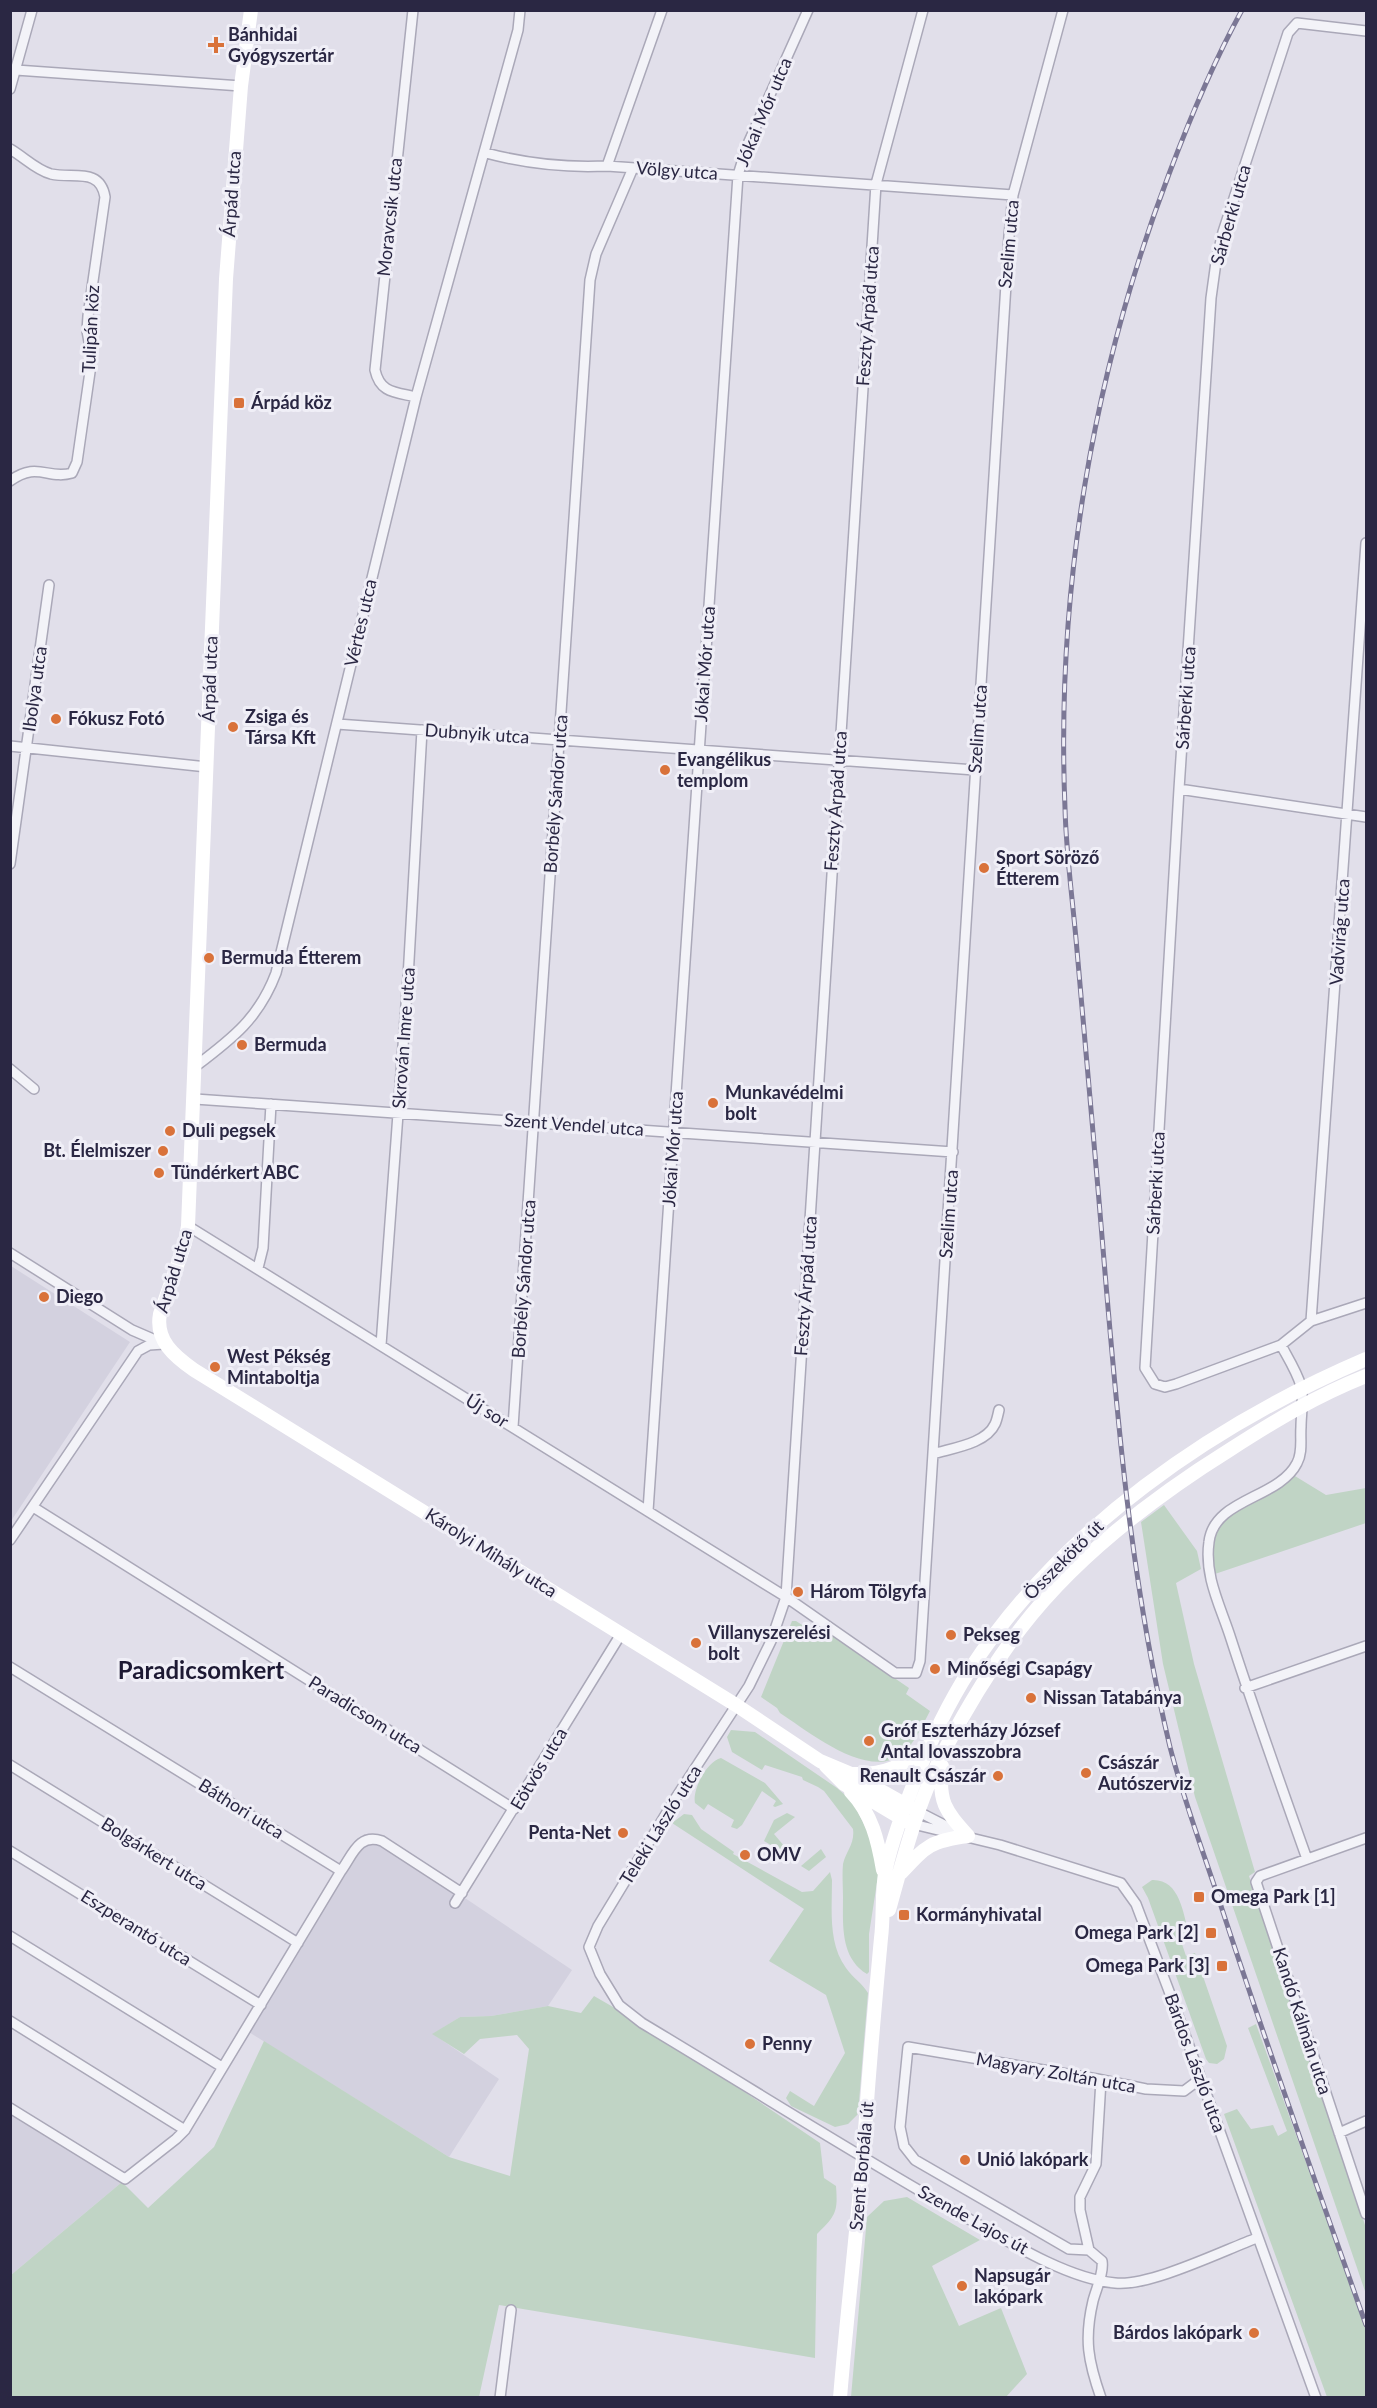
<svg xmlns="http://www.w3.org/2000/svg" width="1377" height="2408" viewBox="0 0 1377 2408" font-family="Lato,sans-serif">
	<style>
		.built { fill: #d3d1df }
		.green { fill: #c0d4c5 }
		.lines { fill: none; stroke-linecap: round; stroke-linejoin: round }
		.street-casing { stroke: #aaa8b8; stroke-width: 12 }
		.street { stroke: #f3f3f8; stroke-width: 9 }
		.secondary { stroke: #fff; stroke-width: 14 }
		.rail-casing { stroke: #7b7795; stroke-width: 5 }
		.rail { stroke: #f0eff7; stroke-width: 3; stroke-dasharray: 9; stroke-linecap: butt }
		.poi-dot { fill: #d9723a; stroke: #f0eff7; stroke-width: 2 }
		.labels { text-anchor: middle; stroke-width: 6; stroke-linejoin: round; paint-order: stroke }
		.poi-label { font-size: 18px; font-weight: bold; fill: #2a2743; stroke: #f0eff7; text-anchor: start }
		.street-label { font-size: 18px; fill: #2a2743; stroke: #f0eff7 }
		.district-label { font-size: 24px; font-weight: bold; fill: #1d1933; stroke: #f0eff7 }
	</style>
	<rect width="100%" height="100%" fill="#e1dfea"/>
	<!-- built -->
	<path class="built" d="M11,1266L130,1342L11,1521Z
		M364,1834L462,1896L572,1970L548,2006L491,2016L460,2017L433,2034L499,2079L449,2157L244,2029Z
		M10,2110L122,2182L11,2275H10Z"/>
	<!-- green -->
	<path class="green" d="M1290,1473L1326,1495L1366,1488V1523L1209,1576V1559L1217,1522Z
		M1164,1505L1197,1551L1201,1569L1176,1583L1194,1664L1255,1872L1249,1876L1366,2228V2294L1195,1797L1163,1664L1141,1522Z
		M792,1621H796L819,1636L823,1629L909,1688L906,1694L930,1711C922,1726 915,1743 902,1754C868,1781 808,1731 780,1713L777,1708L761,1697Z
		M731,1730L755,1732L837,1788L852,1801L869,1834V1839L876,1841L878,1876L869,1934V1972L867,1974C840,1958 843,1924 843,1897C843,1887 842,1875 843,1864C846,1851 855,1844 853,1829L824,1791L818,1787L803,1780L802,1777L765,1765L762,1770L732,1752L727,1737Z
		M721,1758L765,1783L783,1804L775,1807L773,1806L776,1801L762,1791L742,1825L737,1829L731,1827L734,1820L708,1804L704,1810L695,1803C692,1790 707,1761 721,1758Z
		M787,1813L795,1817L774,1834L796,1860L764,1841L774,1820Z
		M684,1814L692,1815L701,1829L734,1852L733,1854L802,1892L813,1891L830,1872L832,1880C832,1910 828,1943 846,1968C853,1978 862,1983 868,1993L858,2114L848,2124L835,2127L791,2106L786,2098L790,2091L814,2106L845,2053L826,1995L769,1961L804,1909L672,1823Z
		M821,1849L826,1857L809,1871L801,1866Z
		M1152,1880C1180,1879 1183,1913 1189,1934L1180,1938L1186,1956L1195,1953L1227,2046L1224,2059L1217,2064L1209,2063L1206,2059L1148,1898L1142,1887Z
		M594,1996L653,2030L820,2143L824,2178L836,2186C838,2212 836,2215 817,2234L815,2358L499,2305L479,2397L11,2398V2275L122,2182L148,2208L214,2147L264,2041L449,2157L510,2176L529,2049L517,2035L480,2039L464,2054L432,2034L460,2017L491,2016L548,2006L581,2013Z
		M1256,2024L1366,2329V2397H1327L1224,2114L1237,2109L1251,2129L1273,2125L1278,2136L1287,2131L1248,2028Z
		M907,2197L980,2240L932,2266L959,2326L1001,2308L1027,2374L1006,2397H851L867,2217L884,2201Z"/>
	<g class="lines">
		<defs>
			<path id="street" d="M413,10L375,370C380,393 395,392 416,397
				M923,10L876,184L786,1597L771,1641L749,1686L675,1799L598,1926L589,1947L600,1974L619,2005L642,2023C749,2087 854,2154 962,2215C1004,2239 1066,2279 1115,2283C1149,2287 1222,2251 1257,2238
				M1366,31L1297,23L1288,33L1223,232L1216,262L1211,298L1179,789L1145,1368L1155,1384L1165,1387L1176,1384L1281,1345L1311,1321L1366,1303
				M16,70L241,86
				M10,89L32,10
				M10,149C24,157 36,170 51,174C73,179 100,167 105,197L88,316L87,331L92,358L77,462L72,473C48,480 37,461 10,481
				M486,153C527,164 565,168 607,166L1013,195
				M607,166L662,10
				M337,724L975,770
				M10,746L207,767
				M1179,789L1366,817
				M10,864L49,585
				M196,1066C233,1038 259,1018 276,973L416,397L518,30L520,10
				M10,1069L34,1089
				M195,1099L953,1152
				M188,1226L786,1597L895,1673H916L920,1661L1009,236L1013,195L1063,10
				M10,1253L132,1330L162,1343
				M258,1268L263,1248L271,1104
				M1311,1321L1366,543
				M381,1345L408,978L422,730
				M1281,1345C1288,1358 1297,1372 1301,1386C1304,1398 1301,1415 1301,1427C1300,1439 1303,1452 1297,1463C1279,1499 1214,1498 1209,1542C1204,1577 1221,1607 1231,1639C1255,1713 1281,1786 1307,1859
				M513,1427L590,280L596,254L633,168
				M933,1454C952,1448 986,1444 995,1424C997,1420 998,1414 999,1410
				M33,1507L514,1809
				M648,1511L738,175L747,146L808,10
				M10,1540L138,1351L149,1345L164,1344
				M10,1667L341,1871
				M1245,1688L1366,1646
				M10,1765L298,1943
				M917,1811L952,1829
				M913,1824L1000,1845L1121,1883L1136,1904L1175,2007L1316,2398
				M1366,1838L1260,1876L1256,1882L1366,2214
				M10,1851L261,2005
				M455,1903L621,1634
				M10,1936L222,2067
				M10,2021L185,2130
				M10,2108L125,2179L176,2139L185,2130L341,1871C353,1854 359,1833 382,1841L462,1893
				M1339,2133L1366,2121
				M1089,2250L1080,2210V2197L1096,2164L1101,2080
				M500,2398L511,2310
				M1101,2398C1088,2361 1084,2339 1093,2301C1096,2289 1104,2273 1102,2261L1089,2250L1069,2249L915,2160L904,2146L900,2127L908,2047L1097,2079L1146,2089L1184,2091L1200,2079"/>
		</defs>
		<!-- street casing -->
		<use href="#street" class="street-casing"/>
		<!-- street -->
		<use href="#street" class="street"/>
		<!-- secondary -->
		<path class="secondary" d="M251,10L241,86L226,279L188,1226L185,1243L160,1314C155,1340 174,1356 194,1370L736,1705L820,1761L851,1774L917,1811
			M826,1766L844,1784L906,1821
			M942,1766C938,1802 945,1810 968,1836
			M853,1774C886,1775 902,1766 928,1746
			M851,1792C872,1814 878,1841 883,1870
			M901,1873C926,1846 930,1841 968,1836
			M889,1910C904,1856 918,1801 944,1751C966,1709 992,1666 1021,1628C1077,1555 1154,1497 1231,1449C1276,1420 1316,1396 1366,1376
			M840,2398C848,2299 861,2200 867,2102C871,2047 876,1992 881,1938C884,1915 881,1891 886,1868C893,1837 904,1808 916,1778C930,1742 948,1704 969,1671C1062,1528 1212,1425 1366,1359"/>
		<defs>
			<path id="rail" d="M1242,10C1213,63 1190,118 1169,174C1092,376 1056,591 1065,808C1066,851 1072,895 1076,939C1083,1022 1091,1106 1098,1189C1114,1376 1126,1564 1170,1747C1184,1801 1204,1854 1221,1906C1267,2047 1317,2186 1366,2325"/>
		</defs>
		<!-- rail casing -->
		<use href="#rail" class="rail-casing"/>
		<!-- rail -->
		<use href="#rail" class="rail"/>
	</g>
	<!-- markers -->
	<g class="poi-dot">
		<path d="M213 36h6v6h6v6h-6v6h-6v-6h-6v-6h6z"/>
		<rect x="233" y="397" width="12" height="12" rx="3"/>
		<circle cx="56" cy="719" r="6"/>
		<circle cx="233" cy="727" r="6"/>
		<circle cx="665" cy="770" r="6"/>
		<circle cx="984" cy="868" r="6"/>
		<circle cx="209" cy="958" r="6"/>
		<circle cx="242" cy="1045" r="6"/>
		<circle cx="713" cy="1103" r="6"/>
		<circle cx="170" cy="1131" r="6"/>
		<circle cx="163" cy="1151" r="6"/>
		<circle cx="159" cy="1173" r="6"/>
		<circle cx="44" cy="1297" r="6"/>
		<circle cx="215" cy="1367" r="6"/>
		<circle cx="798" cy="1592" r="6"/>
		<circle cx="951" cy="1635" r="6"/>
		<circle cx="696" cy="1643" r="6"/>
		<circle cx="935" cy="1669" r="6"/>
		<circle cx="1031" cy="1698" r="6"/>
		<circle cx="869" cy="1741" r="6"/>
		<circle cx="1086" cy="1773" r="6"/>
		<circle cx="998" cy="1776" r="6"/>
		<circle cx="623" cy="1833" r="6"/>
		<circle cx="745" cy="1855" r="6"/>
		<rect x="1193" y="1891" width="12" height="12" rx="3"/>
		<rect x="898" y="1909" width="12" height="12" rx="3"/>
		<rect x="1205" y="1927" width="12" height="12" rx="3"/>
		<rect x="1216" y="1960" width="12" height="12" rx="3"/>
		<circle cx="750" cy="2044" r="6"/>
		<circle cx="965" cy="2160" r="6"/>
		<circle cx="962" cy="2286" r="6"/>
		<circle cx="1254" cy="2333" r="6"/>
	</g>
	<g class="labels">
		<!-- poi labels -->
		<g class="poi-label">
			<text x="228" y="41">Bánhidai<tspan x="228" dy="21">Gyógyszertár</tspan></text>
			<text x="251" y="409">Árpád köz</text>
			<text x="245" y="723">Zsiga és<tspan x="245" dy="21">Társa Kft</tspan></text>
			<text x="68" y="725">Fókusz Fotó</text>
			<text x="677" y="766">Evangélikus<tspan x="677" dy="21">templom</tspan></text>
			<text x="996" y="864">Sport Söröző<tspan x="996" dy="21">Étterem</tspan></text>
			<text x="221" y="964">Bermuda Étterem</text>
			<text x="254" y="1051">Bermuda</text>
			<text x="725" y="1099">Munkavédelmi<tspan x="725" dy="21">bolt</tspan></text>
			<text x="182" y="1137">Duli pegsek</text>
			<text x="151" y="1157" text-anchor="end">Bt. Élelmiszer</text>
			<text x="171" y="1179">Tündérkert ABC</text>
			<text x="56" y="1303">Diego</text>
			<text x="227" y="1363">West Pékség<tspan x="227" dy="21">Mintaboltja</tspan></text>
			<text x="810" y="1598">Három Tölgyfa</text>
			<text x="708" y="1639">Villanyszerelési<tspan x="708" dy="21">bolt</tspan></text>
			<text x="963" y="1641">Pekseg</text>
			<text x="947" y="1675">Minőségi Csapágy</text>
			<text x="1043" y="1704">Nissan Tatabánya</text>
			<text x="881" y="1737">Gróf Eszterházy József<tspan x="881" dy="21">Antal lovasszobra</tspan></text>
			<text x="1098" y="1769">Császár<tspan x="1098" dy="21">Autószerviz</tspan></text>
			<text x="986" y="1782" text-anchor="end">Renault Császár</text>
			<text x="611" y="1839" text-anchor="end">Penta-Net</text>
			<text x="757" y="1861">OMV</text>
			<text x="1211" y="1903">Omega Park [1]</text>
			<text x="916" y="1921">Kormányhivatal</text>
			<text x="1199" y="1939" text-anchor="end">Omega Park [2]</text>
			<text x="1210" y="1972" text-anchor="end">Omega Park [3]</text>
			<text x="762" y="2050">Penny</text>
			<text x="977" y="2166">Unió lakópark</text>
			<text x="974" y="2282">Napsugár<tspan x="974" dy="21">lakópark</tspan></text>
			<text x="1242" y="2339" text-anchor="end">Bárdos lakópark</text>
		</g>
		<!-- street labels -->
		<g class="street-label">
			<text transform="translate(764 112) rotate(-67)" y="6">Jókai Mór utca</text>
			<text transform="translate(677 171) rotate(4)" y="6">Völgy utca</text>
			<text transform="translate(232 194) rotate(-86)" y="6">Árpád utca</text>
			<text transform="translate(1231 215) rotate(-74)" y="6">Sárberki utca</text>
			<text transform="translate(390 217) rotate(-84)" y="6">Moravcsik utca</text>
			<text transform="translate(1009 244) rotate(-85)" y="6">Szelim utca</text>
			<text transform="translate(868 316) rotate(-86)" y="6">Feszty Árpád utca</text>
			<text transform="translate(91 329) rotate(-87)" y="6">Tulipán köz</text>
			<text transform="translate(361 623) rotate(-77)" y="6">Vértes utca</text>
			<text transform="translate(705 664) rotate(-86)" y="6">Jókai Mór utca</text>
			<text transform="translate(210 679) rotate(-88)" y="6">Árpád utca</text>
			<text transform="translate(35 689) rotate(-82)" y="6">Ibolya utca</text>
			<text transform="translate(1186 698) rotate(-86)" y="6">Sárberki utca</text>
			<text transform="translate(978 729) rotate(-86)" y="6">Szelim utca</text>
			<text transform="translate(477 734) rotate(4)" y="6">Dubnyik utca</text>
			<text transform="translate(556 794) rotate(-86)" y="6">Borbély Sándor utca</text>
			<text transform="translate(836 801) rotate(-86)" y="6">Feszty Árpád utca</text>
			<text transform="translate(1340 932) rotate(-86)" y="6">Vadvirág utca</text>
			<text transform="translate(404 1038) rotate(-86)" y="6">Skrován Imre utca</text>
			<text transform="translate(574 1125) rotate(4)" y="6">Szent Vendel utca</text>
			<text transform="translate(673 1149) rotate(-86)" y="6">Jókai Mór utca</text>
			<text transform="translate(1156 1183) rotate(-87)" y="6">Sárberki utca</text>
			<text transform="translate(949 1214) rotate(-86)" y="6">Szelim utca</text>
			<text transform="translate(174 1271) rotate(-73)" y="6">Árpád utca</text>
			<text transform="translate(524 1279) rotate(-86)" y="6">Borbély Sándor utca</text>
			<text transform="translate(806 1286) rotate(-86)" y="6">Feszty Árpád utca</text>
			<text transform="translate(487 1411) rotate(32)" y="6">Új sor</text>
			<text transform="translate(491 1553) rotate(32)" y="6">Károlyi Mihály utca</text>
			<text transform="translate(1064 1560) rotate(-45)" y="6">Összekötő út</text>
			<text transform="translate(365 1715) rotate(32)" y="6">Paradicsom utca</text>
			<text transform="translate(539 1769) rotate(-59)" y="6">Eötvös utca</text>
			<text transform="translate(241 1809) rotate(32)" y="6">Báthori utca</text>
			<text transform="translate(661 1825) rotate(-58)" y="6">Teleki László utca</text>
			<text transform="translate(154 1854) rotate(32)" y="6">Bolgárkert utca</text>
			<text transform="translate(136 1928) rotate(32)" y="6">Eszperantó utca</text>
			<text transform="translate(1302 2021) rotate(72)" y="6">Kandó Kálmán utca</text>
			<text transform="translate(1195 2063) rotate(70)" y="6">Bárdos László utca</text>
			<text transform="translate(1056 2073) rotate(10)" y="6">Magyary Zoltán utca</text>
			<text transform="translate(862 2166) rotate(-85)" y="6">Szent Borbála út</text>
			<text transform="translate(973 2220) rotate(29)" y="6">Szende Lajos út</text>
		</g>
		<!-- district labels -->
		<g class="district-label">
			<text x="201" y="1679">Paradicsomkert</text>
		</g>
	</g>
	<!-- border -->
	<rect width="1377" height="2408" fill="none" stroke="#2a2743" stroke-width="24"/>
</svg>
